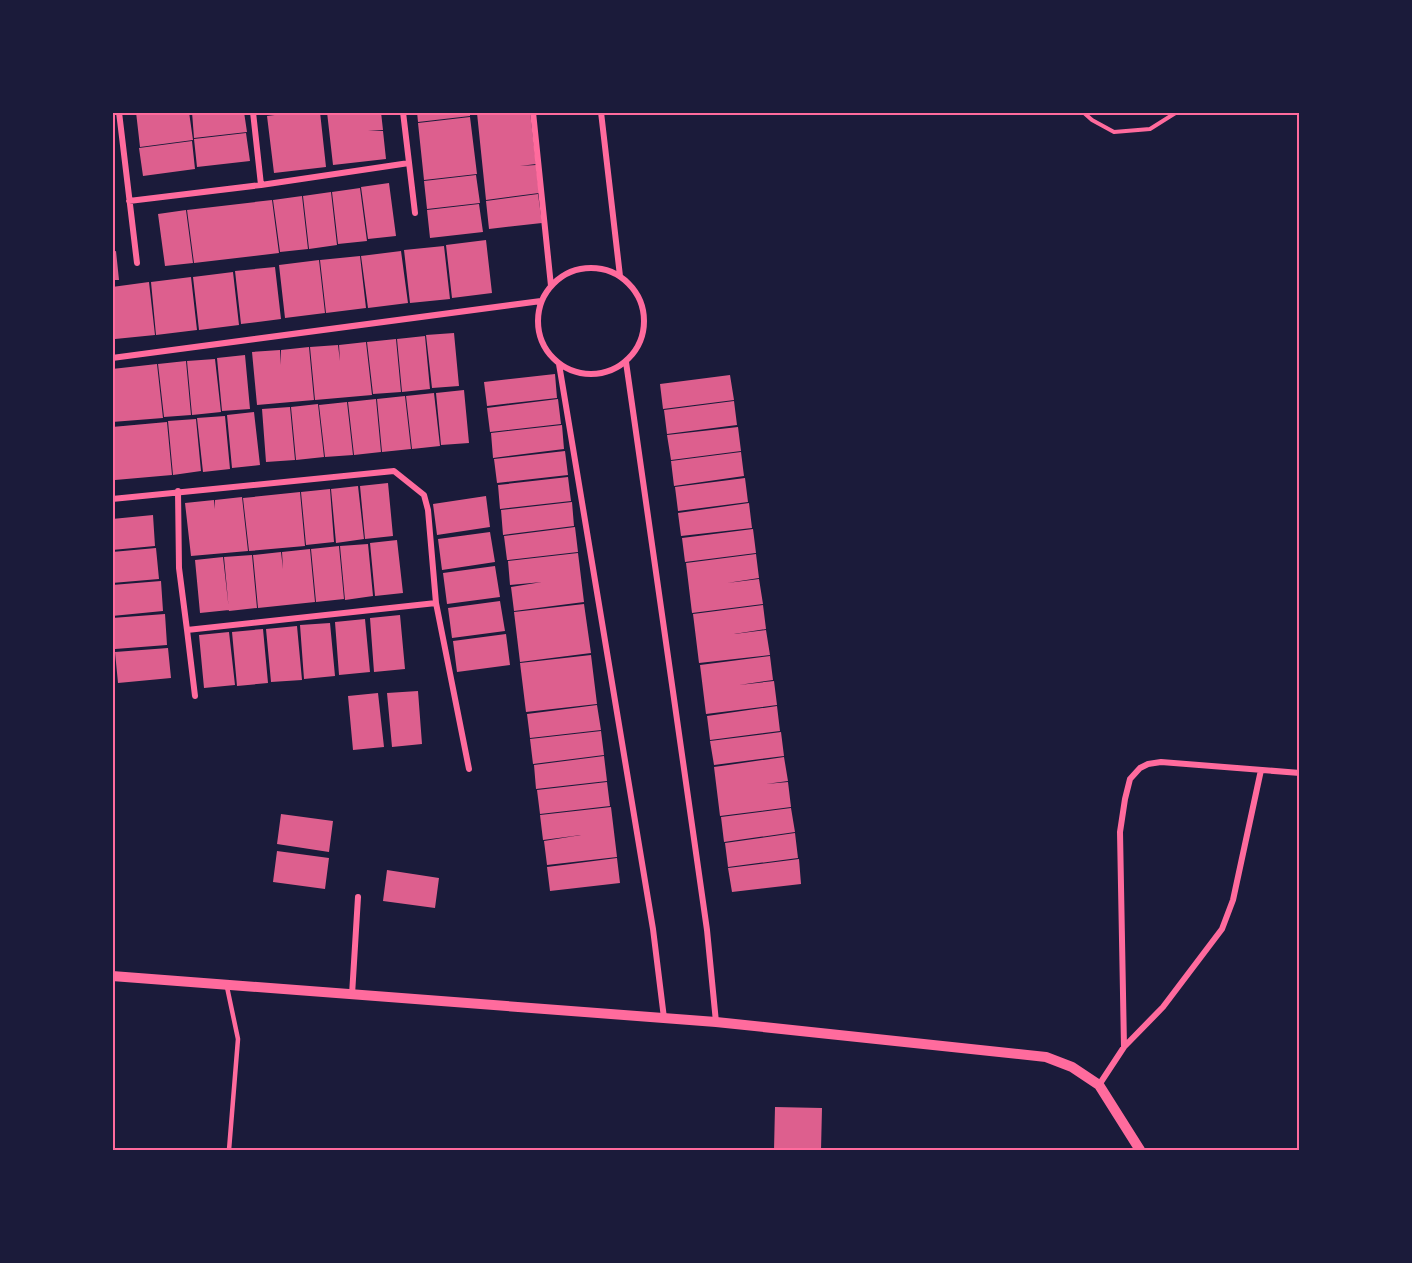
<svg xmlns="http://www.w3.org/2000/svg" width="1412" height="1263" viewBox="0 0 1412 1263" font-family="Jost,sans-serif">
	<style>
		.building { fill: #dd5f8e }
		.lines { fill: none; stroke-linecap: round; stroke-linejoin: round }
		.path { stroke: #ff6b9d; stroke-width: 4 }
		.service { stroke: #ff6b9d; stroke-width: 4.5 }
		.minor { stroke: #ff6b9d; stroke-width: 6 }
		.tertiary { stroke: #ff6b9d; stroke-width: 10 }
		.neatline { fill: none; stroke: #ff6b9d; stroke-width: 2 }
	</style>
	<rect width="100%" height="100%" fill="#1b1b3a"/>
	<!-- building -->
	<path class="building" d="M136,112H189L193,140L140,147Z
		M192,112H244L247,132L194,138Z
		M297,112H320L326,167L274,173L267,116Z
		M327,112H381L383,130L368,131H383L386,159L333,165Z
		M417,112H470V116L418,122Z
		M485,112H530L536,164L520,166L536,165L539,193L486,200L477,113Z
		M470,117L477,174L424,180L418,123Z
		M246,133L250,161L197,167L194,139Z
		M192,141L195,169L143,176L139,148Z
		M476,175L480,203L427,209L424,181Z
		M389,183L396,236L368,239L361,187Z
		M360,188L367,241L338,244L332,192Z
		M331,192L337,245L309,249L303,196Z
		M538,194L542,223L489,229L486,201Z
		M302,196L308,249L280,252L273,200Z
		M272,200L279,253L194,263L187,210Z
		M479,204L483,232L430,238L427,210Z
		M186,210L193,263L165,266L158,214Z
		M486,240L492,293L452,298L446,245Z
		M444,246L450,299L410,303L404,250Z
		M116,251L119,280H112V252Z
		M401,251L408,303L368,308L361,256Z
		M360,256L366,308L326,313L320,260Z
		M319,260L325,313L285,318L279,265Z
		M275,267L281,319L241,324L235,271Z
		M233,272L239,325L199,330L193,277Z
		M191,277L197,330L156,335L151,282Z
		M149,282L155,335L115,339L112,287Z
		M454,333L459,386L432,388L426,335Z
		M425,336L430,389L402,392L397,339Z
		M396,339L401,392L373,394L367,342Z
		M366,342L372,395L315,400L310,347L338,345L340,361L339,345Z
		M309,347L314,400L257,405L252,352L280,350L281,365V350Z
		M245,355L250,409L222,411L217,358Z
		M215,359L221,412L192,415L187,361Z
		M186,361L191,415L164,417L158,364Z
		M157,364L163,418L112,422V369Z
		M555,374L557,398L487,406L484,382Z
		M730,375L734,400L663,409L660,384Z
		M464,390L469,443L441,445L436,393Z
		M434,393L440,446L412,449L406,396Z
		M405,396L411,449L382,452L377,399Z
		M376,399L381,452L354,455L348,402Z
		M558,399L561,424L490,432L487,408Z
		M734,401L737,425L667,434L664,410Z
		M347,402L353,455L325,457L319,405Z
		M318,404L324,457L296,460L291,407Z
		M290,407L295,460L266,462L262,409Z
		M254,412L260,465L232,468L227,415Z
		M225,416L230,469L203,472L197,418Z
		M196,419L201,471L173,475L168,421Z
		M167,422L172,475L115,480L112,427Z
		M562,425L564,449L493,458L491,433Z
		M738,427L741,451L671,460L667,435Z
		M565,451L568,475L497,483L494,459Z
		M741,452L744,476L674,486L671,461Z
		M568,477L571,501L500,509L498,485Z
		M745,478L748,502L678,511L675,487Z
		M388,483L393,536L365,539L360,486Z
		M358,486L364,539L336,543L331,489Z
		M330,489L334,542L306,545L301,492Z
		M300,492L305,546L249,551L243,498Z
		M486,496L490,527L437,535L433,504Z
		M242,497L248,551L191,556L185,503L214,500L215,509V500Z
		M572,502L574,526L503,535L501,510Z
		M749,503L752,528L681,536L678,513Z
		M153,515L155,546L112,550V519Z
		M575,527L578,552L507,560L504,536Z
		M753,529L756,553L685,562L682,538Z
		M490,532L495,562L442,570L438,539Z
		M397,540L403,593L375,596L370,543Z
		M368,544L373,596L345,600L340,546Z
		M339,546L344,599L316,602L311,549Z
		M156,548L159,579L112,583V552Z
		M310,549L315,602L258,608L253,555L281,552L283,569L282,552Z
		M578,553L584,602L514,611L511,587L542,582L510,585L508,561Z
		M756,554L759,578L727,583L759,579L763,604L692,613L686,563Z
		M252,555L257,608L229,611L224,557Z
		M223,557L229,610L200,613L195,560Z
		M495,566L500,597L447,604L443,573Z
		M161,581L163,611L112,616V585Z
		M500,601L505,631L452,638L448,608Z
		M584,604L591,653L520,662L514,612Z
		M763,605L766,629L734,634L766,630L770,655L699,663L693,614Z
		M165,614L167,645L115,649L112,618Z
		M400,615L405,669L374,672L370,618Z
		M365,619L370,672L339,675L335,622Z
		M330,623L335,676L304,679L300,625Z
		M297,626L302,680L271,682L266,629Z
		M263,629L268,683L237,686L232,632Z
		M229,632L235,685L204,688L199,635Z
		M506,634L510,665L457,672L453,641Z
		M168,648L171,678L118,683L115,652Z
		M591,655L597,704L526,712L520,663Z
		M770,656L773,680L739,685L774,681L777,705L706,714L700,665Z
		M418,691L422,744L392,747L387,693Z
		M378,693L384,747L353,750L348,696Z
		M597,705L601,730L530,738L527,714Z
		M777,706L780,731L710,740L707,716Z
		M601,731L604,755L533,764L530,739Z
		M781,732L784,756L714,765L710,741Z
		M604,756L607,781L536,789L534,765Z
		M784,757L788,781L766,784L788,782L791,807L720,816L714,767Z
		M607,782L610,806L540,814L537,790Z
		M611,807L617,857L547,865L544,841L581,835L543,840L540,815Z
		M791,808L795,832L724,842L721,817Z
		M281,814L333,821L329,852L277,844Z
		M795,833L798,858L728,867L725,843Z
		M277,851L329,858L325,889L273,882Z
		M617,858L620,883L550,891L547,867Z
		M799,859L801,884L732,892L728,868Z
		M387,870L439,878L435,908L383,901Z
		M775,1107L822,1108L821,1150H774Z"/>
	<g class="lines">
		<!-- path -->
		<path class="path" d="M1083,112L1092,120L1114,132L1150,129L1177,112"/>
		<!-- service -->
		<path class="service" d="M227,987L238,1039L229,1150"/>
		<!-- minor -->
		<path class="minor" d="M119,112L137,263
			M253,112L261,185
			M403,112L415,213
			M533,112L551,286
			M601,112L620,276
			M129,201L261,185L409,163
			M538 321a53 53 0 1 1 106 0a53 53 0 1 1-106 0Z
			M112,358L541,301
			M626,362L707,930L716,1022
			M559,364L653,929L664,1018
			M178,491L179,568L187,630L436,603
			M112,499L394,471L424,495L428,510L436,603L469,769
			M187,630L195,696
			M352,995L358,897
			M1124,1047L1163,1007L1222,929L1233,900L1261,770
			M1099,1085L1124,1047L1120,832L1125,799L1130,779L1140,768L1148,764L1161,762L1300,773"/>
		<!-- tertiary -->
		<path class="tertiary" d="M112,976L716,1022L1046,1057L1072,1067L1099,1085L1140,1150"/>
	</g>
	<!-- border -->
	<rect width="1412" height="1263" fill="none" stroke="#1b1b3a" stroke-width="228"/>
	<rect x="114" y="114" width="1184" height="1035" class="neatline"/>
</svg>
